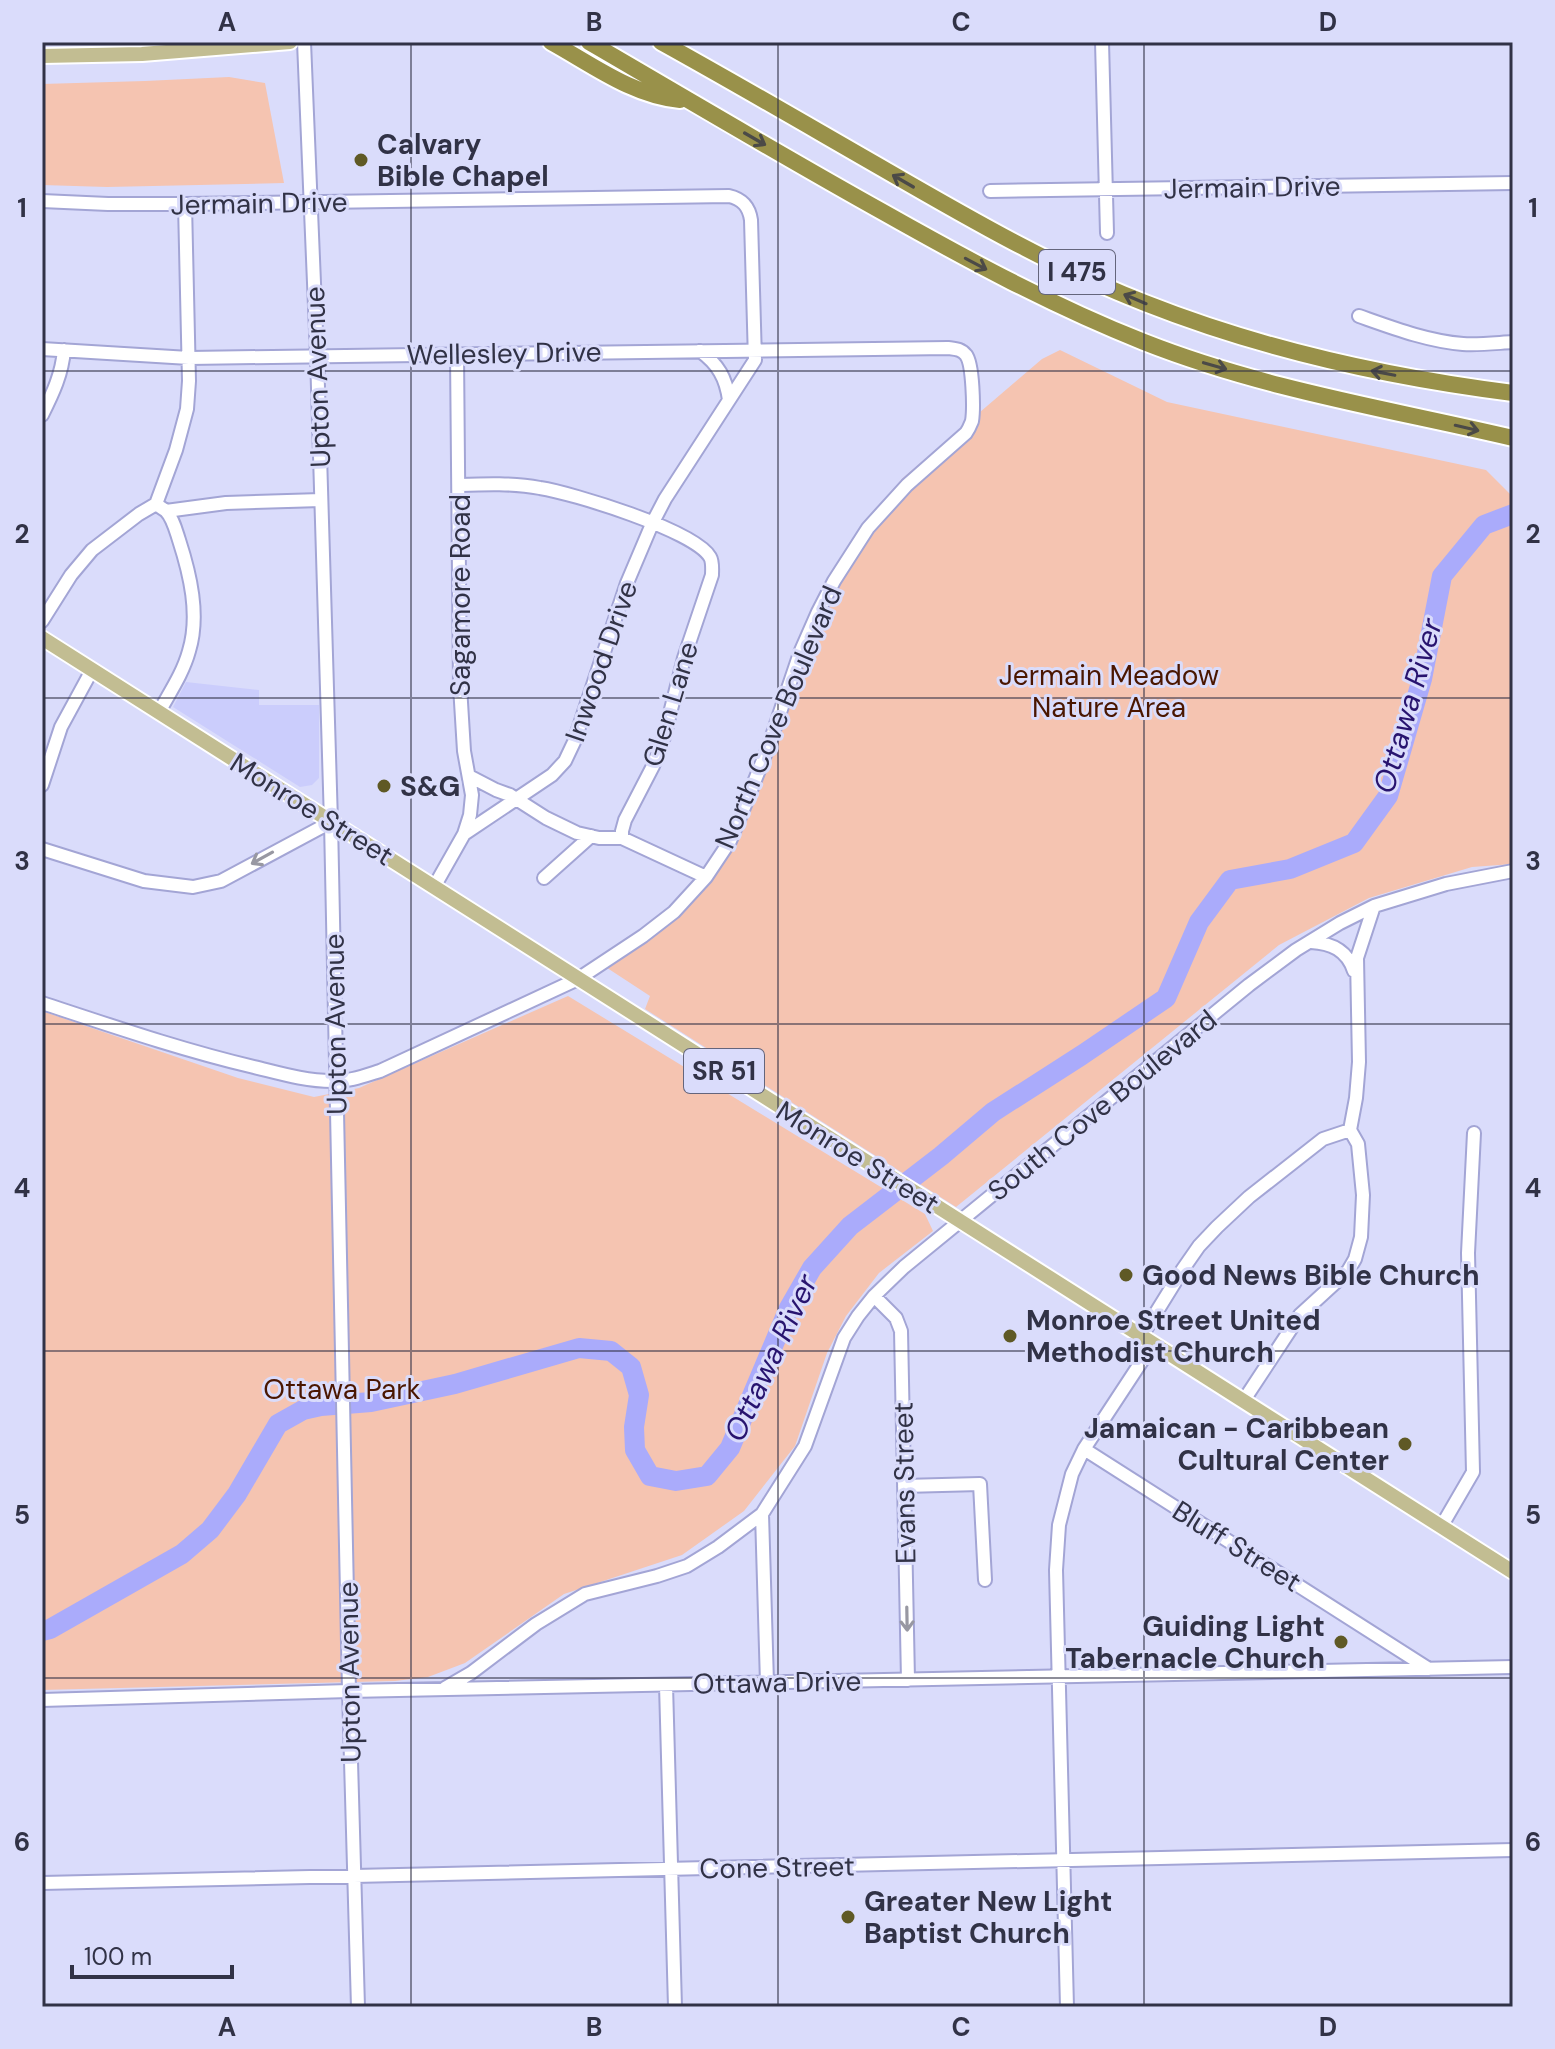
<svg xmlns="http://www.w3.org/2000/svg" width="1555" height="2049" viewBox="0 0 1555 2049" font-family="'DM Sans',sans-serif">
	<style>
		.built { fill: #cbcdfc }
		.green { fill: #f5c4b1 }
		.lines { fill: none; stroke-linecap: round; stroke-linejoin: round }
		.river { stroke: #aaabfb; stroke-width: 20 }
		.minor-casing { stroke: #a3a5d5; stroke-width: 16 }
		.major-casing { stroke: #fff; stroke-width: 18 }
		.highway-casing { stroke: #fff; stroke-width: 20 }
		.minor { stroke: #fff; stroke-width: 12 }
		.major { stroke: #c2bd92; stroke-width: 14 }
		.highway { stroke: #99914a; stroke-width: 16 }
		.oneway { stroke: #4b4a47 }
		.oneway2 { stroke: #9898a2 }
		.grid { fill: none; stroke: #313246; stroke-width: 2; stroke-opacity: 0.55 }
		.poi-dot { fill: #5f5925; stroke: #dadcfb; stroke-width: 3 }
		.labels { text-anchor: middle; stroke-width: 6; stroke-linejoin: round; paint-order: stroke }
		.shield { fill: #dadcfb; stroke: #64657c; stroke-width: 2 }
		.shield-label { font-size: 26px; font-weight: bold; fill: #313246 }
		.poi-label { font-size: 28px; font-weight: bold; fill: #313246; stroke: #dadcfb; text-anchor: start }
		.street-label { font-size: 28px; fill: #313246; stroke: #dadcfb }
		.park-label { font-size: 28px; fill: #4a1600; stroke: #dadcfb }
		.water-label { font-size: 30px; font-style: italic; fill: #28146f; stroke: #dadcfb }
		.neatline { fill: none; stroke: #313246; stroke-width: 3 }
		.grid-label { font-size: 26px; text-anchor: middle; font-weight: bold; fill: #313246 }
	</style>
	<rect width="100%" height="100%" fill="#dadcfb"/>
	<!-- built -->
	<path class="built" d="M186,682L259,690V705H319V778L312,785L300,787L173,707Z"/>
	<!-- green -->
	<path class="green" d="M229,77L265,83L284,183L107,187L42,185V84L145,81Z
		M1060,350L1167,402L1486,470L1513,497V864L1472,867L1369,898L1279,945L956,1207L645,1009L650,996L595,960L640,931L670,907L701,873L724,838L763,743L781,685L812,609L828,577L863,524L903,478L1042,359Z
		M568,996L925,1214L933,1231L879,1273L846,1316L827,1353L795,1446L744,1511L682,1555L564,1594L465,1663L428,1677L395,1681L42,1690V1011L238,1078L314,1097L359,1088Z"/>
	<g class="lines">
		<!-- river -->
		<path class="river" d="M42,1631L50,1629L182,1554L210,1530L237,1494L278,1424L303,1410L321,1406L371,1402L455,1384L579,1348L611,1351L631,1367L639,1395L634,1427L635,1450L650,1476L676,1481L707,1476L730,1448L789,1308L812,1268L850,1226L941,1156L993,1112L1082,1055L1166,998L1199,922L1230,880L1290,869L1354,843L1388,796L1422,679L1442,576L1484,525L1513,514"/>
		<defs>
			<path id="minor" d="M304,42L317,355L331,822L349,1691L358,2007
				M1102,42L1107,233
				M990,191L1513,183
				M42,201L108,204H185L729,196C742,199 749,206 751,220L755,360L665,499L652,524L627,583L574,742L565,761L552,775L464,834L434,887
				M1359,316C1393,328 1427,341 1463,344C1479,345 1496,343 1513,342
				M42,349L189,358L948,348C956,349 961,349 966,355C973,364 974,409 972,421C970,426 969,429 966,433L907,485L868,528L834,581L818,612L800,653L769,745L745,805L730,841L706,877L674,912L643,936L578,979L380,1071C364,1076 348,1082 332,1081C305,1081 279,1073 254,1067C182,1050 112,1026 42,1003
				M700,351C718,364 726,378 729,400
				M457,353L460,686L464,751L472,795L470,815L464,834
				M42,415C53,393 62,374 64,350
				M459,485C486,484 513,483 540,488C572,493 694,530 710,557C713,562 712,570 712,575L684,658L664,737L653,766L625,820L622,831V838
				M156,504C157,505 165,510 166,511C173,518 176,531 179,540C190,574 200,615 189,651C183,673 170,692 159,712
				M166,511L226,503L321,500
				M42,621L71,575L92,550L139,514L156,504L176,450L187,409L189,381L185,204
				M469,776L496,790L510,795L546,818L577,833L599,838H622L706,877
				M42,785L61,727L92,670
				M42,849L144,881L193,887L221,881L331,822
				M544,878L591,836
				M1311,942C1331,943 1347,950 1354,971
				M874,1296L896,1318L901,1331L908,1680
				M1141,1337L1183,1269L1199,1246L1217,1227L1249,1197L1323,1139L1350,1130
				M1244,1400L1300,1315L1348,1271L1355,1259L1361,1237L1363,1195L1358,1144L1350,1130L1356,1098L1359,1062L1357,958L1374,906
				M1084,1449L1429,1669
				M904,1486L980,1484L985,1580
				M762,1514L767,1683
				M1441,1527L1473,1472L1468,1253L1474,1133
				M666,1685L675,2007
				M445,1688L471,1673L536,1624L585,1594L657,1576L687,1566L718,1547L762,1514L805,1446L844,1338L858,1316L874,1296L904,1267L1249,985L1296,950L1340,923L1374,906L1446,884L1513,871
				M42,1700L349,1691L1513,1667
				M42,1883L1513,1850
				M1067,2007L1056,1570L1059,1525L1072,1474L1084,1449L1153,1344"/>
			<path id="major" d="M42,56L142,54L290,42
				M42,638L1513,1572"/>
			<path id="highway" d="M551,42C591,64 633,96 680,100
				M589,42C687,99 784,157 883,212C968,260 1053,306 1144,342C1263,389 1389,409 1513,438
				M661,42C737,84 812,128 887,171C970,219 1055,268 1145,303C1264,350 1386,377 1513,393"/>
		</defs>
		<!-- minor casing -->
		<use href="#minor" class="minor-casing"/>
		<!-- major casing -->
		<use href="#major" class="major-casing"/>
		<!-- highway casing -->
		<use href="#highway" class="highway-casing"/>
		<!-- minor -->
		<use href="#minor" class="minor"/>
		<!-- major -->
		<use href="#major" class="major"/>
		<!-- highway -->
		<use href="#highway" class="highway"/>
	</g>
	<!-- one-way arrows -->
	<defs><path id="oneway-shaft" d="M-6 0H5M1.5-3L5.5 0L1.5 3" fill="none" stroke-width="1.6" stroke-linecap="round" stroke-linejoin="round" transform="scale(2)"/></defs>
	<g class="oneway">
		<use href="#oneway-shaft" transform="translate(755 139) rotate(30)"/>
		<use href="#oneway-shaft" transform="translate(903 181) rotate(-150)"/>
		<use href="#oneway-shaft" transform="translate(976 264) rotate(28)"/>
		<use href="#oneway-shaft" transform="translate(1135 299) rotate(-157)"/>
		<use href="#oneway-shaft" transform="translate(1215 366) rotate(16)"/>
		<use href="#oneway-shaft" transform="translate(1383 373) rotate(-169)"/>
		<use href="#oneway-shaft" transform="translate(1467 428) rotate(13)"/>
	</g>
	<g class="oneway2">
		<use href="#oneway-shaft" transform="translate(262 858) rotate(151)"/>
		<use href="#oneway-shaft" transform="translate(907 1619) rotate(89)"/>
	</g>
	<!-- grid -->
	<path class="grid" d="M411,42V2007M778,42V2007M1144,42V2007M42,371H1513M42,698H1513M42,1024H1513M42,1351H1513M42,1678H1513"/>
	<!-- markers -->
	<g class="poi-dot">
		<circle cx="361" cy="160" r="8"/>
		<circle cx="384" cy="786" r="8"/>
		<circle cx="1126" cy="1275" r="8"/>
		<circle cx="1010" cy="1336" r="8"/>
		<circle cx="1405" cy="1444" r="8"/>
		<circle cx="1341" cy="1642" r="8"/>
		<circle cx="848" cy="1917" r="8"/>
	</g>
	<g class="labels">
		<!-- shield labels -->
		<g class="shield">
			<rect x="1039" y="250" width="76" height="44" rx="6"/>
			<rect x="684" y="1049" width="80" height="44" rx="6"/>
		</g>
		<g class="shield-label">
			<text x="1077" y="281">I 475</text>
			<text x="724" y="1080">SR 51</text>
		</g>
		<!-- poi labels -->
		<g class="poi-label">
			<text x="377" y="154">Calvary<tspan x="377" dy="32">Bible Chapel</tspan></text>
			<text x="400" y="796">S&amp;G</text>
			<text x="1142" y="1285">Good News Bible Church</text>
			<text x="1026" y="1330">Monroe Street United<tspan x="1026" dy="32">Methodist Church</tspan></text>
			<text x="1389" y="1438" text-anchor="end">Jamaican - Caribbean<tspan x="1389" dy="32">Cultural Center</tspan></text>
			<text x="1325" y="1636" text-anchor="end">Guiding Light<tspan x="1325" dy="32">Tabernacle Church</tspan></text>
			<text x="864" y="1911">Greater New Light<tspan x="864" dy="32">Baptist Church</tspan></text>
		</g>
		<!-- street labels -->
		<g class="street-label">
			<text transform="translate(1252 187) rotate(-1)" y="10">Jermain Drive</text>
			<text transform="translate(259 203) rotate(-1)" y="10">Jermain Drive</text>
			<text transform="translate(504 353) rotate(-1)" y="10">Wellesley Drive</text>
			<text transform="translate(317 377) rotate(-92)" y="10">Upton Avenue</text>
			<text transform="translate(460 595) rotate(-90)" y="10">Sagamore Road</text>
			<text transform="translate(601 661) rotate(-71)" y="10">Inwood Drive</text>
			<text transform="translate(670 704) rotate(-73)" y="10">Glen Lane</text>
			<text transform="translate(778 717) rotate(-67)" y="10">North Cove Boulevard</text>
			<text transform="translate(312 809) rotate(32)" y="10">Monroe Street</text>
			<text transform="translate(335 1024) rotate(-91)" y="10">Upton Avenue</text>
			<text transform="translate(1102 1105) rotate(-39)" y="10">South Cove Boulevard</text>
			<text transform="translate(858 1157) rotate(32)" y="10">Monroe Street</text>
			<text transform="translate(904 1483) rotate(-91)" y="10">Evans Street</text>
			<text transform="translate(1237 1546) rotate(32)" y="10">Bluff Street</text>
			<text transform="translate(349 1672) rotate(-91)" y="10">Upton Avenue</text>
			<text transform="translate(777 1682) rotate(-1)" y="10">Ottawa Drive</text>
			<text transform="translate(777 1867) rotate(-1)" y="10">Cone Street</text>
		</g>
		<!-- park labels -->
		<g class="park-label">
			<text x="1109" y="685">Jermain Meadow<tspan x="1109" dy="32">Nature Area</tspan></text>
			<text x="342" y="1399">Ottawa Park</text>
		</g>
		<!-- water labels -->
		<g class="water-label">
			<text transform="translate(1408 706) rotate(-74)" y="10">Ottawa River</text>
			<text transform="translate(771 1358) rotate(-65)" y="10">Ottawa River</text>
		</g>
	</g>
	<!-- border -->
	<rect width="1555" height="2049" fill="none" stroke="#dadcfb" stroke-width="88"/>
	<!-- scale -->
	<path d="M72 1965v12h160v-12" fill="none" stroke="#313246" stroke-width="4"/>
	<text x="84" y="1965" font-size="24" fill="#313246" stroke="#dadcfb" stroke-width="6" paint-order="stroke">100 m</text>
	<rect x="44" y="44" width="1467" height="1961" class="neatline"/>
	<g class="grid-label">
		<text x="227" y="31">A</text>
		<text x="594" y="31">B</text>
		<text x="961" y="31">C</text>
		<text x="1328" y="31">D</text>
		<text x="22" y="217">1</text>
		<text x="1533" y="217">1</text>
		<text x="22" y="543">2</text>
		<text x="1533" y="543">2</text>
		<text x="22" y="870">3</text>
		<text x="1533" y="870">3</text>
		<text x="22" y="1197">4</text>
		<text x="1533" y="1197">4</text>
		<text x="22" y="1524">5</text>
		<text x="1533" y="1524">5</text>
		<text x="22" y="1851">6</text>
		<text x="1533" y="1851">6</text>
		<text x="227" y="2036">A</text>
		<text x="594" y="2036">B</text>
		<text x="961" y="2036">C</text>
		<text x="1328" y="2036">D</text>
	</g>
</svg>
